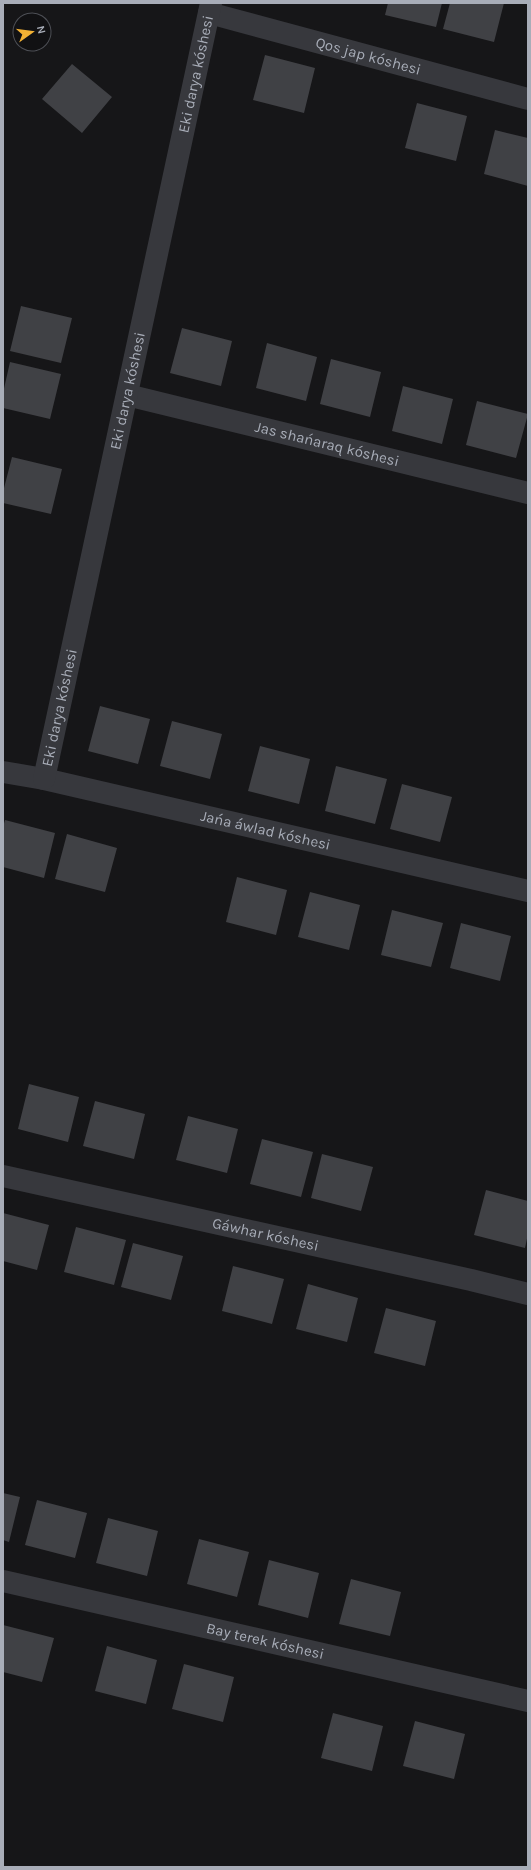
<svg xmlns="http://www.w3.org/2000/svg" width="531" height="1870" viewBox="0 0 531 1870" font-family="Karla,sans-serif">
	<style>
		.building { fill: #404145 }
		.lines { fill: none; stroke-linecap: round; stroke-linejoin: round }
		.minor { stroke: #37383d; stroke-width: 22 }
		.labels { text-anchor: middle; stroke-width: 3; stroke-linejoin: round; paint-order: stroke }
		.street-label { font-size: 15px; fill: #a8adb8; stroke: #111113 }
	</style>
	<rect width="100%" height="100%" fill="#161618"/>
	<!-- building -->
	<path class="building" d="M388,3H442L436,27L385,15Z
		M450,3H504L494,42L443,29Z
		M265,55L315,68L304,113L253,100Z
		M72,64L112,97L82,133L42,99Z
		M417,103L467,116L456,161L405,148Z
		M495,130L528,138V186L484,174Z
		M21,306L72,318L61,363L10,351Z
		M182,328L232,341L221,386L170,373Z
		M267,343L317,357L306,401L256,388Z
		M331,359L381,372L370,417L320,404Z
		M10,362L61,374L50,419L3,408V393Z
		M403,386L453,399L442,444L392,431Z
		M477,401L528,414L516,458L466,445Z
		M12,457L62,469L51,514L3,503V492Z
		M100,706L150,719L138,764L88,751Z
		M172,721L222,734L210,779L160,766Z
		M260,746L310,759L299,804L248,791Z
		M336,766L387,779L375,824L325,811Z
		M402,784L452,797L440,842L390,829Z
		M5,820L55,833L44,878L3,867V827Z
		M67,834L117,848L105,892L55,879Z
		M237,877L287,890L276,935L226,922Z
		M310,892L360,905L349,950L298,937Z
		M392,910L443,923L431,967L381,955Z
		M461,923L511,936L500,981L450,968Z
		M29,1084L79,1097L68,1142L18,1129Z
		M95,1101L145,1114L134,1159L83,1146Z
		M188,1116L238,1129L227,1173L176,1160Z
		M262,1139L313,1152L301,1197L250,1184Z
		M322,1154L373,1167L361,1211L311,1198Z
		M486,1190L528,1201V1234L525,1248L474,1235Z
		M3,1213L49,1225L37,1270L3,1261Z
		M76,1227L126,1240L114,1285L64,1272Z
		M133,1243L183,1256L171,1300L121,1287Z
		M233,1266L284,1279L272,1324L222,1311Z
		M308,1284L358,1298L347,1342L296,1329Z
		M386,1308L436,1321L425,1366L374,1353Z
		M3,1493L20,1497L9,1542L3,1540Z
		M37,1500L87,1513L75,1558L25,1545Z
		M108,1518L158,1531L147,1576L96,1563Z
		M199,1539L249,1552L237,1597L187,1584Z
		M269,1560L319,1573L308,1618L258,1605Z
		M351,1579L401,1592L390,1636L339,1624Z
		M3,1625L54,1638L42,1682L3,1672Z
		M107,1646L157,1660L146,1704L95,1691Z
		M184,1664L234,1677L223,1722L172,1709Z
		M333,1713L383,1726L372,1771L321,1758Z
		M415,1721L465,1734L454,1779L403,1766Z"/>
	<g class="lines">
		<!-- minor -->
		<g class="minor">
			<path id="s1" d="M209,13L528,99"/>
			<path id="s2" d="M127,395L528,493"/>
			<path id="s3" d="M3,772L44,779L528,891"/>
			<path id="s4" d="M44,779L211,3"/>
			<path id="s5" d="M3,1176L471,1280L528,1294"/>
			<path id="s6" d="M3,1581L528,1701"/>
		</g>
	</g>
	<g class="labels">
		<!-- street labels -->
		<g class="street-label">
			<text dy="5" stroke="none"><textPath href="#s1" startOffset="165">Qos jap kóshesi</textPath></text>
			<text dy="5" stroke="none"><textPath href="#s4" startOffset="721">Eki darya kóshesi</textPath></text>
			<text dy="5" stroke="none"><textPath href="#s4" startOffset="397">Eki darya kóshesi</textPath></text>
			<text dy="5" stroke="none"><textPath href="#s2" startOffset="206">Jas shańaraq kóshesi</textPath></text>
			<text dy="5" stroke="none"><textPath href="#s4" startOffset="73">Eki darya kóshesi</textPath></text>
			<text dy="5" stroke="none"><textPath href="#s3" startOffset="269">Jańa áwlad kóshesi</textPath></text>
			<text dy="5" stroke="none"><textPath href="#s5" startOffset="269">Gáwhar kóshesi</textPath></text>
			<text dy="5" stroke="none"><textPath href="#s6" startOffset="269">Bay terek kóshesi</textPath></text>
		</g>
	</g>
	<!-- border -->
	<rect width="531" height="1870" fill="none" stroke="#a8adb8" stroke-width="8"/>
	<!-- north arrow -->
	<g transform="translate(32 32) rotate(76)"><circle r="19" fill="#111113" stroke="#4d4f55"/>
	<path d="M0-3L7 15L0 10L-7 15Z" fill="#f2b134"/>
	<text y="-6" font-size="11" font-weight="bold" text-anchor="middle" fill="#a8adb8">N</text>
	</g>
</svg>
